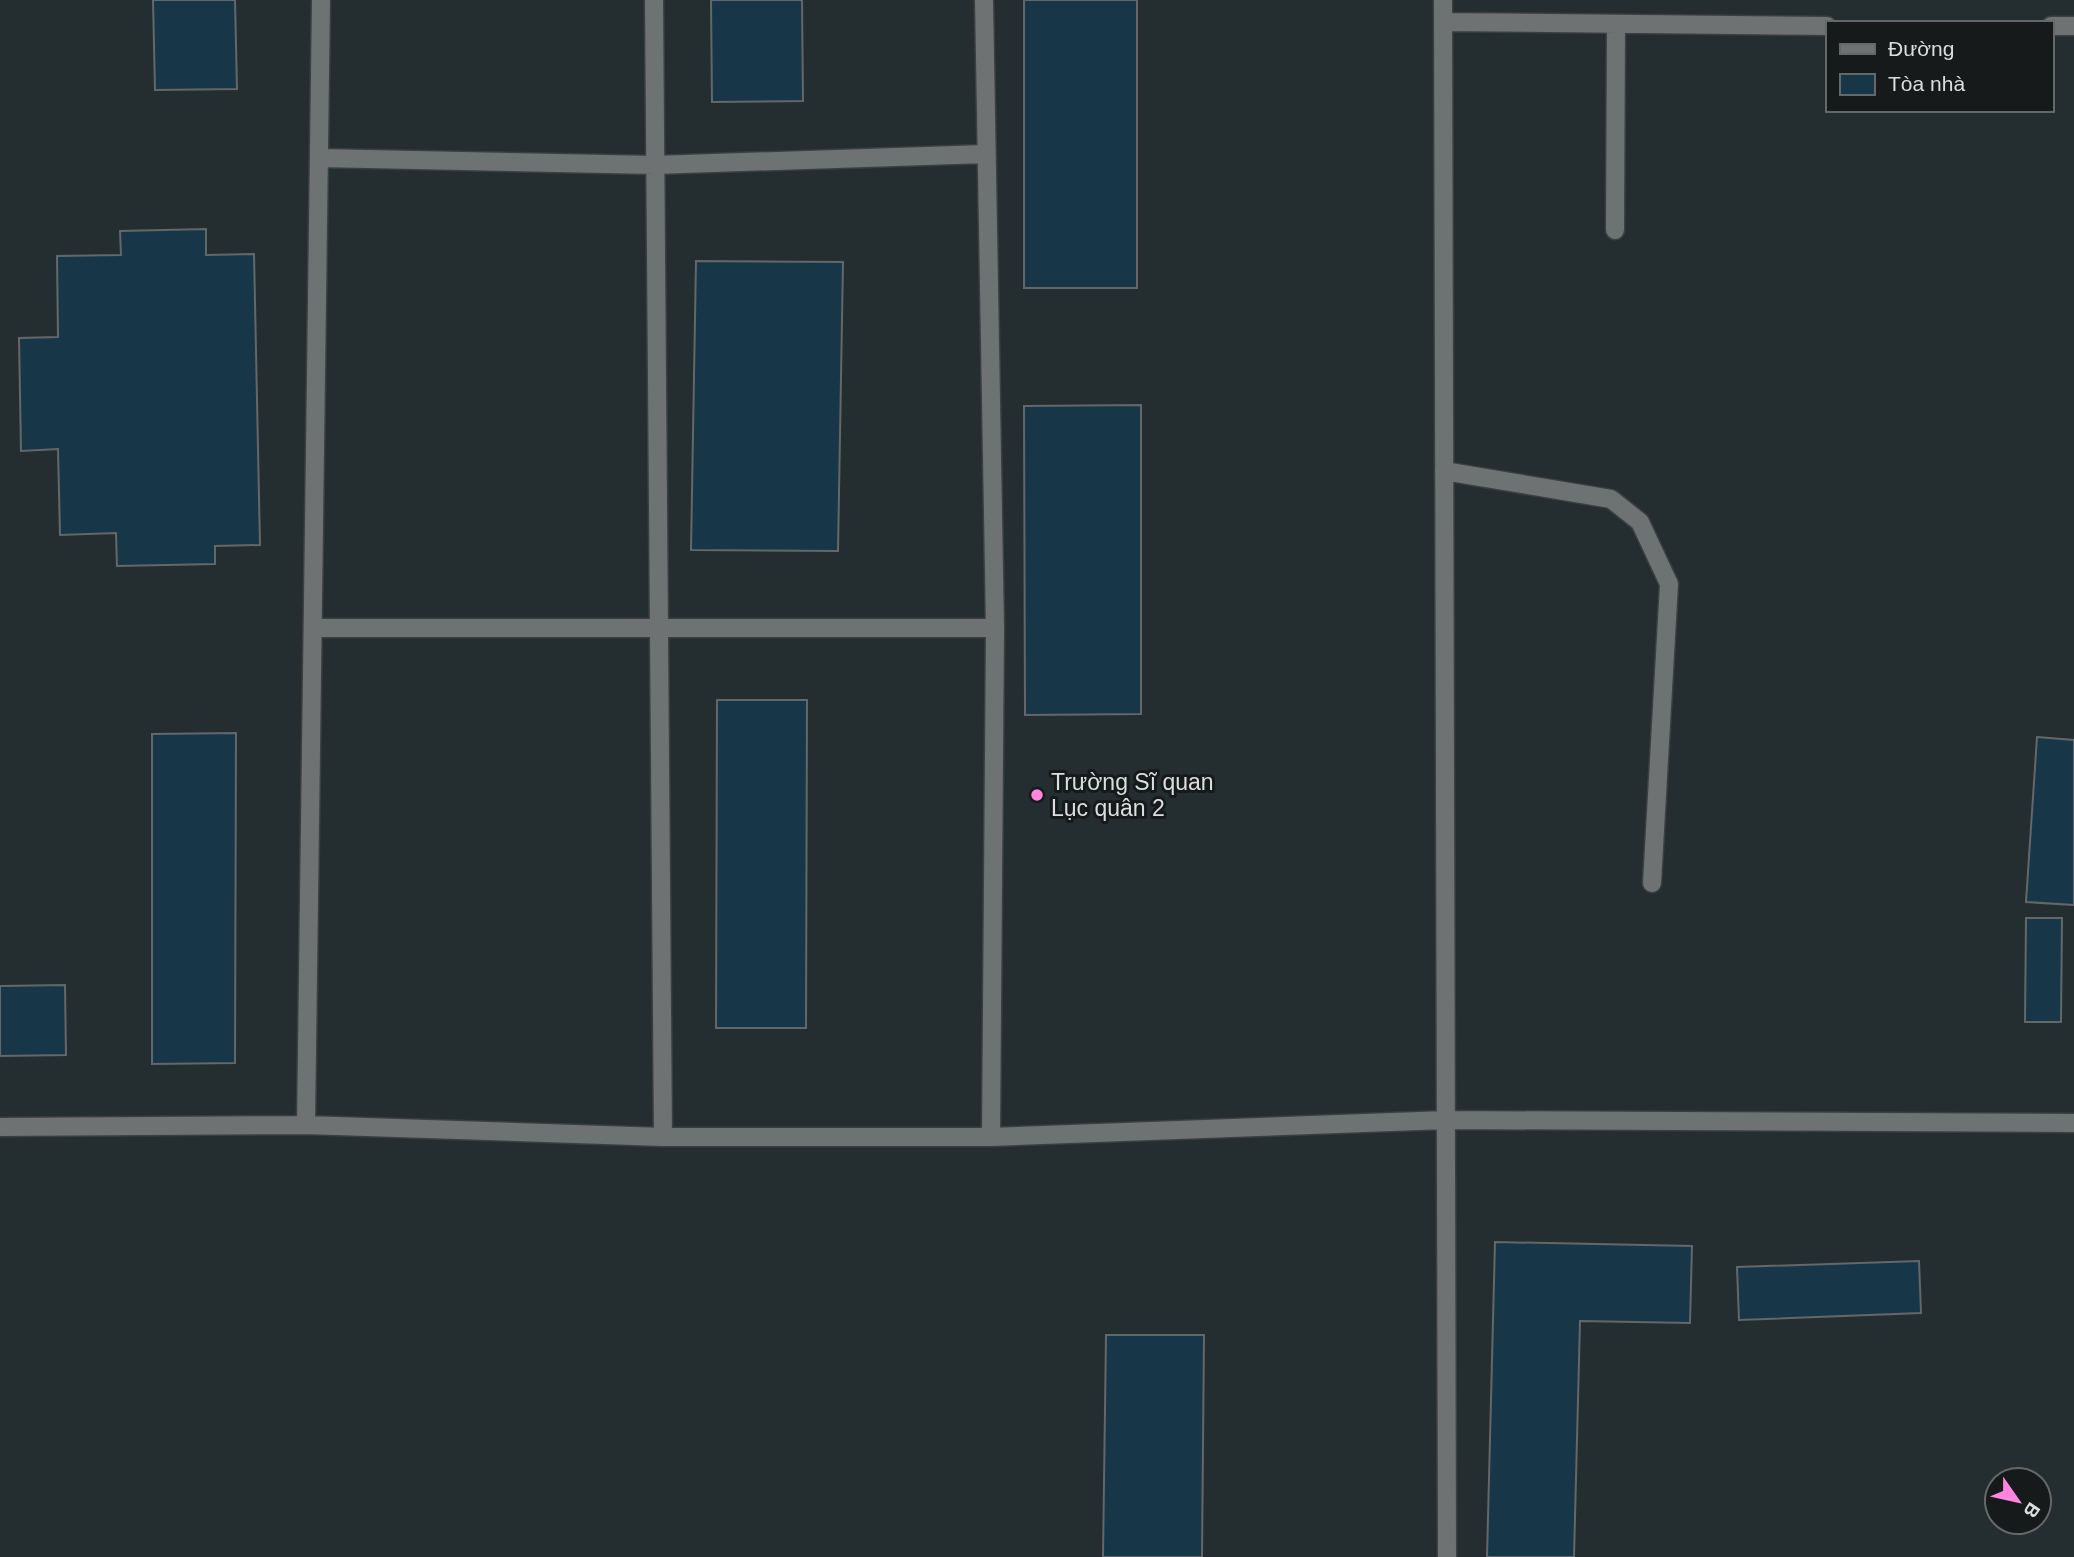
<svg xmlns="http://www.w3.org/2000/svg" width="2074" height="1557" viewBox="0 0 2074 1557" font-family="Arial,sans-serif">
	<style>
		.built { fill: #242e30; fill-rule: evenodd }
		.building { fill: #173749; stroke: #646769; stroke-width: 2 }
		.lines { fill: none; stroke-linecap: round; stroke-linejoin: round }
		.minor-casing { stroke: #3c3f3f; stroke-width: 21 }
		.minor { stroke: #6e7273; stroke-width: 18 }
		.poi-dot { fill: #ff85de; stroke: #171a1b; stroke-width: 2.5 }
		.labels { text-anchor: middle; stroke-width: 6; stroke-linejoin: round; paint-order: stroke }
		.poi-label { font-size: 23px; fill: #dbddde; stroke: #171a1b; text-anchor: start }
	</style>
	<rect width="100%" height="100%" fill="#202424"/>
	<!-- built -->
	<path class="built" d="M0,0H2074V1557H0ZM1827,23H2051V110H1827ZM1997,1480H2039V1522H1997Z"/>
	<!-- building -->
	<path class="building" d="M153,0H235L237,89L155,90Z
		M711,0H802L803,101L712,102Z
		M1024,0H1137V288H1024Z
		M206,229V255L254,254L260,545L215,546V564L117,566L116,533L60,535L58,449L21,451L19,338L58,337L57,256L121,255L120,231Z
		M696,261L843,262L838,551L691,550Z
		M1141,405V714L1025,715L1024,406Z
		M717,700H807L806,1028H716Z
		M236,733L235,1063L152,1064V734Z
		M2037,737L2074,740V905L2026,902Z
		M2026,918H2062L2061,1022H2025Z
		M65,985L66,1055L0,1056V986Z
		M1495,1242L1692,1246L1690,1323L1580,1321L1574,1557H1487Z
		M1919,1261L1921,1313L1739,1320L1737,1267Z
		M1106,1335H1204L1202,1557H1103Z"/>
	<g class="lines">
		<defs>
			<path id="minor" d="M654,0L663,1137
				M984,0L995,628L991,1137
				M1443,0L1447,1557
				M1443,22L1827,26
				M2051,26H2074
				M319,158L655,165L985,154
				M1615,230L1616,26
				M1444,471L1611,499L1640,522L1669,584L1652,883
				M313,628H995
				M306,1125L321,0
				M0,1127L306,1125L663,1137H991L1446,1120L2074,1123"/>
		</defs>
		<!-- minor casing -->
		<use href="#minor" class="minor-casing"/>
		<!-- minor -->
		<use href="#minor" class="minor"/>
	</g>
	<!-- markers -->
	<circle class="poi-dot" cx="1037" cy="795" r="7"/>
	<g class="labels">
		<!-- poi labels -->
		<g class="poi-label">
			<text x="1051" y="790">Trường Sĩ quan<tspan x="1051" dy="26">Lục quân 2</tspan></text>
		</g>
	</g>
	<!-- legend -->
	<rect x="1826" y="21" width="228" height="91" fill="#171a1b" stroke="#656869" stroke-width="2"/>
	<rect x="1840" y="44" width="35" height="10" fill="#6e7273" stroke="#656869" stroke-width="2"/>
	<text x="1888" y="56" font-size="21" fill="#dbddde">Đường</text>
	<rect x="1840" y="74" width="35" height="21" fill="#173749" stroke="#656869" stroke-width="2"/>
	<text x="1888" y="91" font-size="21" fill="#dbddde">Tòa nhà</text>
	<!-- north arrow -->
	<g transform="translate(2018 1501) rotate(124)"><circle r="33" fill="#171a1b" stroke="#656869" stroke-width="2"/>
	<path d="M0-5L12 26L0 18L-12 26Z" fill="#ff85de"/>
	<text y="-10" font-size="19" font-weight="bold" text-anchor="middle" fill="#dbddde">B</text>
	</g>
</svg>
